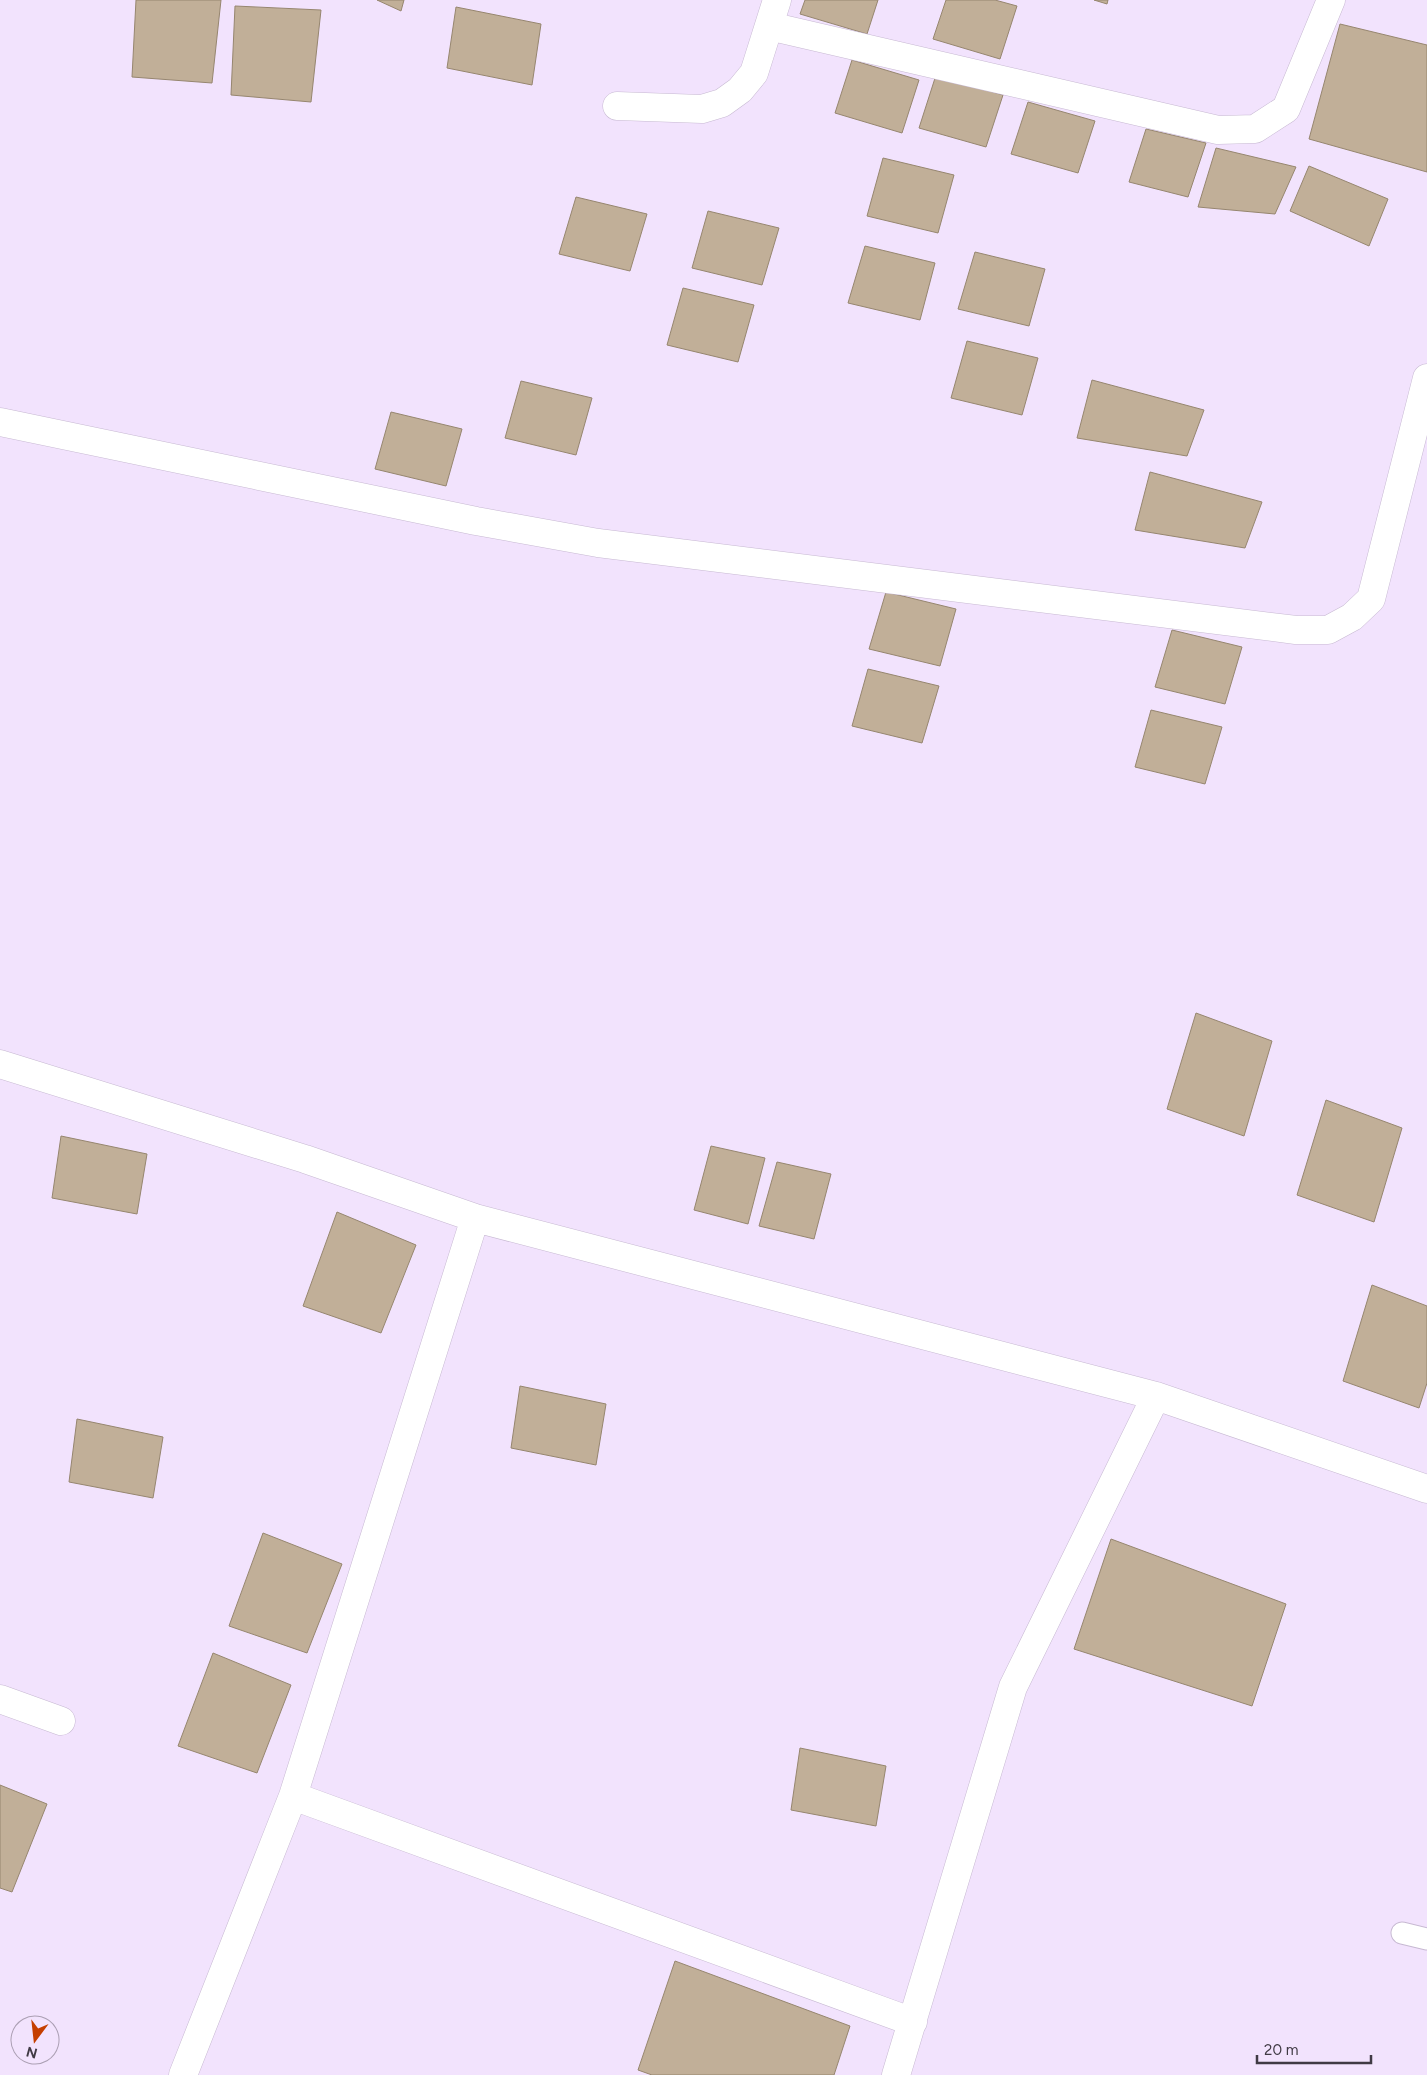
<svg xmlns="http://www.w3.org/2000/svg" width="1427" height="2075" viewBox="0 0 1427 2075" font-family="Figtree,sans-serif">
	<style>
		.building { fill: #c1af98; stroke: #96866f }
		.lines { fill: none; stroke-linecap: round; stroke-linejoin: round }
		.lane-casing { stroke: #c7b9d2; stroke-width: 23 }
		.street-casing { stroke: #c7b9d2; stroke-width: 29 }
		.lane { stroke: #fff; stroke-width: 21 }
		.street { stroke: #fff; stroke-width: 28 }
	</style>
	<rect width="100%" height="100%" fill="#f2e3fd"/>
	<!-- building -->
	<path class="building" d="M136,0H221L212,83L132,77Z
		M377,0H404L401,11Z
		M805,0H878L867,34L800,14Z
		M946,0H995L1017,6L1000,59L933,39Z
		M1094,0H1108L1107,4Z
		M235,6L321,10L311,102L231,95Z
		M456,7L541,24L532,85L447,68Z
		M1340,24L1427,45V172L1309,139Z
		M852,60L919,80L902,133L835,113Z
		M936,75L1003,95L986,147L919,128Z
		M1028,102L1095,121L1078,173L1011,154Z
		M1146,129L1206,143L1188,197L1129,182Z
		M1216,148L1296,167L1275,214L1198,207Z
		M883,158L954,175L938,233L867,216Z
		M1309,166L1388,199L1369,246L1290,211Z
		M576,197L647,214L630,271L559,254Z
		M708,211L779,228L762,285L692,268Z
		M865,246L935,263L920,320L848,303Z
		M975,252L1045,269L1029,326L958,309Z
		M683,288L754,305L738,362L667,345Z
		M967,341L1038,358L1022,415L951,398Z
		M1092,380L1204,410L1187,456L1077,438Z
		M521,381L592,398L576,455L505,438Z
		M391,412L462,429L446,486L375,469Z
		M1150,472L1262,502L1245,548L1135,530Z
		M886,592L956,609L940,666L869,649Z
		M1172,630L1242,647L1225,704L1155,687Z
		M868,669L939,686L922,743L852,726Z
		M1151,710L1222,727L1205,784L1135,767Z
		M1196,1013L1272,1041L1244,1136L1167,1109Z
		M1326,1100L1402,1128L1374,1222L1297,1195Z
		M61,1136L147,1154L137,1214L52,1198Z
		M711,1146L765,1158L748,1224L694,1210Z
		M777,1162L831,1174L814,1239L759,1226Z
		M337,1212L416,1245L381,1333L303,1306Z
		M1372,1285L1427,1306V1383L1419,1408L1343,1381Z
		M520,1386L606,1404L596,1465L511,1448Z
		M77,1419L163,1437L153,1498L69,1482Z
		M263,1533L342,1564L307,1653L229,1626Z
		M1111,1539L1286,1604L1252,1706L1074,1649Z
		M213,1653L291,1685L257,1773L178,1746Z
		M800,1748L886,1766L876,1826L791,1810Z
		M0,1785L47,1804L12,1892L0,1888Z
		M675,1961L850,2026L834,2075H652L638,2070Z"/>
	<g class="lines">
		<defs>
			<path id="lane" d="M1402,1933L1427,1939"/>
			<path id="street" d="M769,26L1218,130L1255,129L1286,109L1331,0
				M617,106L702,109L722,103L740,90L754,73L777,0
				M0,422L476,521L598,543L1296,630H1328L1352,617L1371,599L1427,378
				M0,1064L305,1159L475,1218L1156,1396L1427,1489
				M0,1699L61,1721
				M293,1796L913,2022
				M183,2075L293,1796L475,1218
				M896,2075L1013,1687L1156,1396"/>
		</defs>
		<!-- lane casing -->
		<use href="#lane" class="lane-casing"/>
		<!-- street casing -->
		<use href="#street" class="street-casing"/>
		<!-- lane -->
		<use href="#lane" class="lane"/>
		<!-- street -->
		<use href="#street" class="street"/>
	</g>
	<!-- north arrow -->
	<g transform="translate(35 2040) rotate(195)"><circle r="24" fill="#f2e3fd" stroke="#ab9fb3"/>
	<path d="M0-4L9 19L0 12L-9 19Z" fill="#c53f00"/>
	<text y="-8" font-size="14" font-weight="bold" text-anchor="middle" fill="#403a44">N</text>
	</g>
	<!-- scale -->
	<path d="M1257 2055v8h114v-8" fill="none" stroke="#403a44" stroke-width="2.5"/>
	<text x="1264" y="2055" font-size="15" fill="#403a44" stroke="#f2e3fd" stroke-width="4" paint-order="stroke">20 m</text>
</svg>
